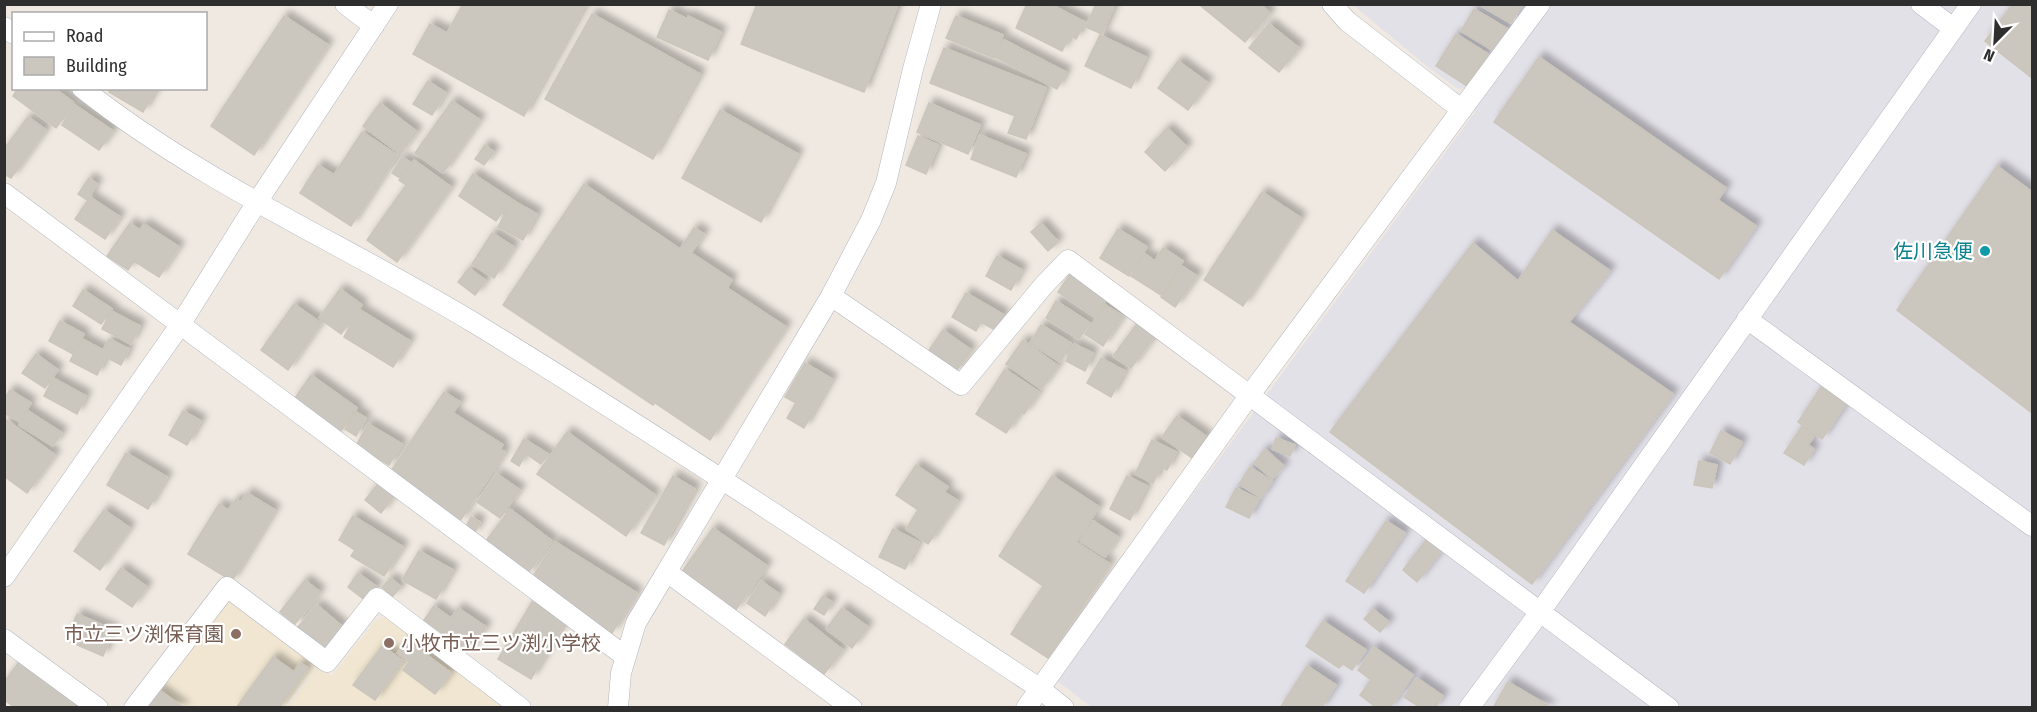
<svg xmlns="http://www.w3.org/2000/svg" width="2037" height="712" viewBox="0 0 2037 712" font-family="'Fira Sans Condensed','Noto Sans JP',sans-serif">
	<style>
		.industrial { fill: #e3e1e8 }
		.education { fill: #f0e6d1 }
		.building { fill: #cbc7bf; stroke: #cbc5ba; stroke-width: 1.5; filter: url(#shadow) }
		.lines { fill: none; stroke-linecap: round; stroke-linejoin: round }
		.minor-casing { stroke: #b4b7c1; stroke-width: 21 }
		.minor { stroke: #fff; stroke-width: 20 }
		.culture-dot { fill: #0f9aa8; stroke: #fff; stroke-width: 2 }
		.education-dot { fill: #8d6e63; stroke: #fff; stroke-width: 2 }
		.labels { text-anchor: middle; stroke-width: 4.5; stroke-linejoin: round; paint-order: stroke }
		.culture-label { font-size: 20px; fill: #0d838f; stroke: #fff; text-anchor: end }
		.education-label { font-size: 20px; fill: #785e54; stroke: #fff; text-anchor: end }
	</style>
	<defs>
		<filter id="shadow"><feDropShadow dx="5.5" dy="-5.5" stdDeviation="3" flood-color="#0004"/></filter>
	</defs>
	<rect width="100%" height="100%" fill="#efe9e1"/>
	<!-- industrial -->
	<path class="industrial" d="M1353,5H2032V707L1093,708L1056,680L1475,112L1468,88L1458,89L1429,68Z"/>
	<!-- education -->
	<path class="education" d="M230,601L317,666L284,707L143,708L223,602Z
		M387,618L506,707L287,708L318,667L332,676L377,619Z"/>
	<!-- building -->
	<path class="building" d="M463,4H586L524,116L413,54L430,24L447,33Z
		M757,4H898L864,92L741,44Z
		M1027,4H1050L1085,22L1076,39L1070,36L1062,51L1016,28Z
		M1096,4H1115L1102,34L1086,27Z
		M1202,4H1260L1270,13L1245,42L1201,6Z
		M1482,4H1522L1511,23L1481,6Z
		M2013,4H2032V78L1985,41Z
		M1474,9L1508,29L1494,51L1461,31Z
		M669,10L687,19L688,16L721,32L708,60L657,37Z
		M592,14L700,74L653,159L545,99Z
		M284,16L328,45L254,155L211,126Z
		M956,16L1003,35L994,58L946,38Z
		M1269,24L1299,48L1279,72L1249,48Z
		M1456,34L1488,54L1467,86L1436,66Z
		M1100,35L1146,57L1131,88L1085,66Z
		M1004,40L1066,72L1057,89L995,57Z
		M944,48L1046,88L1026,139L1008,133L1015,116L930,83Z
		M1539,57L1726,188L1718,200L1756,226L1719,279L1494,122Z
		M1178,61L1208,83L1188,110L1158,88Z
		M428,81L446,93L432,115L413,104Z
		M18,88H29L32,91L34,88H54L74,103L56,128L13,96Z
		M111,88H157L143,112L109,92Z
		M452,101L480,120L443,173L415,153Z
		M380,103L417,132L400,154L363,126Z
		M929,103L980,125L968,154L917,132Z
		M75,105L113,131L99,150L62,125Z
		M720,110L798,154L761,222L682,178Z
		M28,117L46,130L11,178L4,174V149Z
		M1167,128L1187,147L1165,171L1145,152Z
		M362,132L397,155L351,226L300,193L318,165L334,175Z
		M980,135L1026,154L1016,177L971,159Z
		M918,136L938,145L926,174L906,165Z
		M485,145L494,152L484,165L475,159Z
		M402,158L410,162L400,178L392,173Z
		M414,160L451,187L397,262L367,240L406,185L399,180Z
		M1997,166L2032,192V413L1897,310Z
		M473,174L511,199L496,221L459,196Z
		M89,178L97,184L87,200L78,194Z
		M584,184L680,249L694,228L704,234L691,253L732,280L727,288L786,327L710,440L655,403L653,405L503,305Z
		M1262,192L1301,218L1243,306L1204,280Z
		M90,197L120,217L105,239L75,219Z
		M512,200L537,214L523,240L498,227Z
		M130,223L140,230L144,224L179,247L159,277L134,261L128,270L107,256Z
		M1041,223L1058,242L1048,251L1031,232Z
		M1118,229L1147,247L1129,276L1100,258Z
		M1552,230L1610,271L1569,322L1673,394L1532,584L1330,432L1473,243L1518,281Z
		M492,233L514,247L494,278L472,264Z
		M1163,248L1183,261L1161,295L1131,276L1145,254L1155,261Z
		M997,256L1022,270L1011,290L986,276Z
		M1182,266L1197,276L1175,307L1161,297Z
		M469,268L486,281L475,295L458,282Z
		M1070,274L1107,299L1095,317L1058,292Z
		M340,289L362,305L341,334L319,318Z
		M83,290L112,309L101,324L73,306Z
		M966,293L1004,315L995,330L981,322L976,331L952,317Z
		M1056,301L1090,323L1079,339L1046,318Z
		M294,304L321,323L288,370L261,350Z
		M1105,305L1123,316L1103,346L1085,334Z
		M360,310L410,341L393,367L344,337Z
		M111,311L140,326L131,344L102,329Z
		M60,321L84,334L73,354L49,341Z
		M1139,321L1156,334L1131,368L1113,356Z
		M1041,325L1071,343L1060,362L1030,343Z
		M943,330L971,350L955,373L927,353Z
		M82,339L103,350L109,339L129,349L121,365L106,357L97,375L70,361Z
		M1023,340L1058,366L1041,389L1006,364Z
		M1074,344L1093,353L1085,371L1066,361Z
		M36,354L58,370L45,388L22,373Z
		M1101,358L1125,371L1111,397L1087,383Z
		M805,363L832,379L804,428L787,418L796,403L785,397Z
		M1005,369L1039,392L1024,414L1021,412L1006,433L976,414Z
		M311,375L357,408L339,434L293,401Z
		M53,378L86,396L77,414L44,396Z
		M1821,387L1846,404L1822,439L1798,422Z
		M10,390L31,403L20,422L4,413V399Z
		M444,392L460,402L453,413L503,445L500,449L505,452L460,521L389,474Z
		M28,411L62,433L53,446L19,425Z
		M183,411L201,421L187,445L169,435Z
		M356,412L366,418L356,436L345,429Z
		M1177,416L1207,437L1192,458L1162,437Z
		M4,418L55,455L27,493L4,476Z
		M368,424L402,444L389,465L356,446Z
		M1802,426L1815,435L1808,445L1814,449L1804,465L1784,453Z
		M1721,431L1742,442L1730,464L1710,453Z
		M567,432L655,495L626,536L537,474Z
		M1276,438L1295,445L1290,456L1272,449Z
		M524,439L548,454L541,464L526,454L519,466L511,461Z
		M1152,440L1176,452L1167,470L1161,467L1153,483L1135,474Z
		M1265,449L1284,466L1272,479L1254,463Z
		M126,453L167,477L148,509L107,485Z
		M1699,461L1717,465L1712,488L1694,485Z
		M916,465L948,487L944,492L958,501L928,544L906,529L918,510L896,495Z
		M1250,467L1272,481L1261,498L1239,484Z
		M497,474L520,490L500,518L477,502Z
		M673,476L695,489L664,545L641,533Z
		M1052,476L1099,507L1076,542L1110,564L1048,658L1011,634L1043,586L999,556Z
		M1127,476L1147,486L1130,520L1110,509Z
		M378,484L394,496L381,513L365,500Z
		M1236,488L1259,499L1249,518L1226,507Z
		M247,493L275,510L232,581L188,554L219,504L228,510L236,499L241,502Z
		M510,509L552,541L527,574L485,542Z
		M104,510L130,528L100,570L74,551Z
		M353,516L403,547L384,576L351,556L355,550L339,540Z
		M471,517L480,522L474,534L465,529Z
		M1093,521L1118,537L1105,557L1080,541Z
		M1386,521L1405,533L1364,593L1346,581Z
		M713,528L767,566L735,611L681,573Z
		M893,529L919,542L905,569L879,557Z
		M1427,539L1442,550L1417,582L1403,570Z
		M555,542L637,593L612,633L530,581Z
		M419,551L453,570L436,599L402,580Z
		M121,568L147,587L132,607L106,589Z
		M358,573L377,587L366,601L348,587Z
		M391,578L401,587L392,597L382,587Z
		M305,580L320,592L295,624L280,612Z
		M761,581L779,594L765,616L747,603Z
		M823,596L832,602L824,615L814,609Z
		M532,602L565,622L531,679L498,659Z
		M317,605L343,627L324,649L298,627Z
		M434,606L451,618L458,608L486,627L468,652L424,620Z
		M842,608L868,627L852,648L826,629Z
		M1373,609L1389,622L1380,632L1364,619Z
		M77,614L114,630L103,656L66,640Z
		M804,619L843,650L824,674L785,644Z
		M1323,621L1366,650L1352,670L1343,664L1339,668L1306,646Z
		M407,640L451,673L435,694L403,670L409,662L397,653Z
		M382,646L403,661L375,700L353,685Z
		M1374,647L1413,675L1390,708H1377L1360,695L1371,680L1358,670Z
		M273,657L294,672L300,663L308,668L279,708H236Z
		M19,662L84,708H16L4,700V682Z
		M1307,666L1336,685L1321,708H1280Z
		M1417,678L1443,696L1435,708H1421L1404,697Z
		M1508,682L1550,707L1549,708H1493Z
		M158,689L184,708H145Z"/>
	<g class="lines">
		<defs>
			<path id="minor" d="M345,4L374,26
				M1332,4L1347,21L1462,110
				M1921,4L1953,28
				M4,27L14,34
				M82,88C203,184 346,245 476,324C667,441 853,565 1039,688L1064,708
				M4,193L626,657
				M831,296L961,385L1044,285L1068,260L1669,708
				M1747,319L2032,526
				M667,572L852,708
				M4,577L180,325L257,202L388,4
				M4,639L98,708
				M134,708L227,587L327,662L377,598L521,708
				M618,708L621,673L636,623L831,296L871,220L886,183L913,69L931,4
				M1026,708L1249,396L1540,4
				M1469,708L1540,612L1971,4"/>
		</defs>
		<!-- minor casing -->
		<use href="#minor" class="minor-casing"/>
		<!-- minor -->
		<use href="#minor" class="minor"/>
	</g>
	<!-- markers -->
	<circle class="culture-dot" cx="1985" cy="251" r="6"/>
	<g class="education-dot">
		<circle cx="236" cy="634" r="6"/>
		<circle cx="389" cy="643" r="6"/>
	</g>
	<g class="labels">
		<!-- culture labels -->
		<g class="culture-label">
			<text x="1973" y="258">佐川急便</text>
		</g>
		<!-- education labels -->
		<g class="education-label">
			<text x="224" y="641">市立三ツ渕保育園</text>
			<text x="401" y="650" text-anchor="start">小牧市立三ツ渕小学校</text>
		</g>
	</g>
	<!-- border -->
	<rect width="2037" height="712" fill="none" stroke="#2e2e2e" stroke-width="12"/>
	<!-- legend -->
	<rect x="12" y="12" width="195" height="78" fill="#ffffff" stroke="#ababab" stroke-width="1.5"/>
	<rect x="24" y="32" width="30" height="9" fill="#ffffff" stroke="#ababab" stroke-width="1.5"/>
	<text x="66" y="42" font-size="18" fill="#2e2e2e">Road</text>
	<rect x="24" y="57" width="30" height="18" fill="#cbc7bf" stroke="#ababab" stroke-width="1.5"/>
	<text x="66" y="72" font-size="18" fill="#2e2e2e">Building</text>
	<!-- north arrow -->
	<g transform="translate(1995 42) rotate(204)" stroke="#ffffff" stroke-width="4.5" paint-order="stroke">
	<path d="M0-4.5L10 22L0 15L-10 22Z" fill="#2e2e2e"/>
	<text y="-9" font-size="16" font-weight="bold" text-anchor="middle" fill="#2e2e2e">N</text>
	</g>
</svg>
